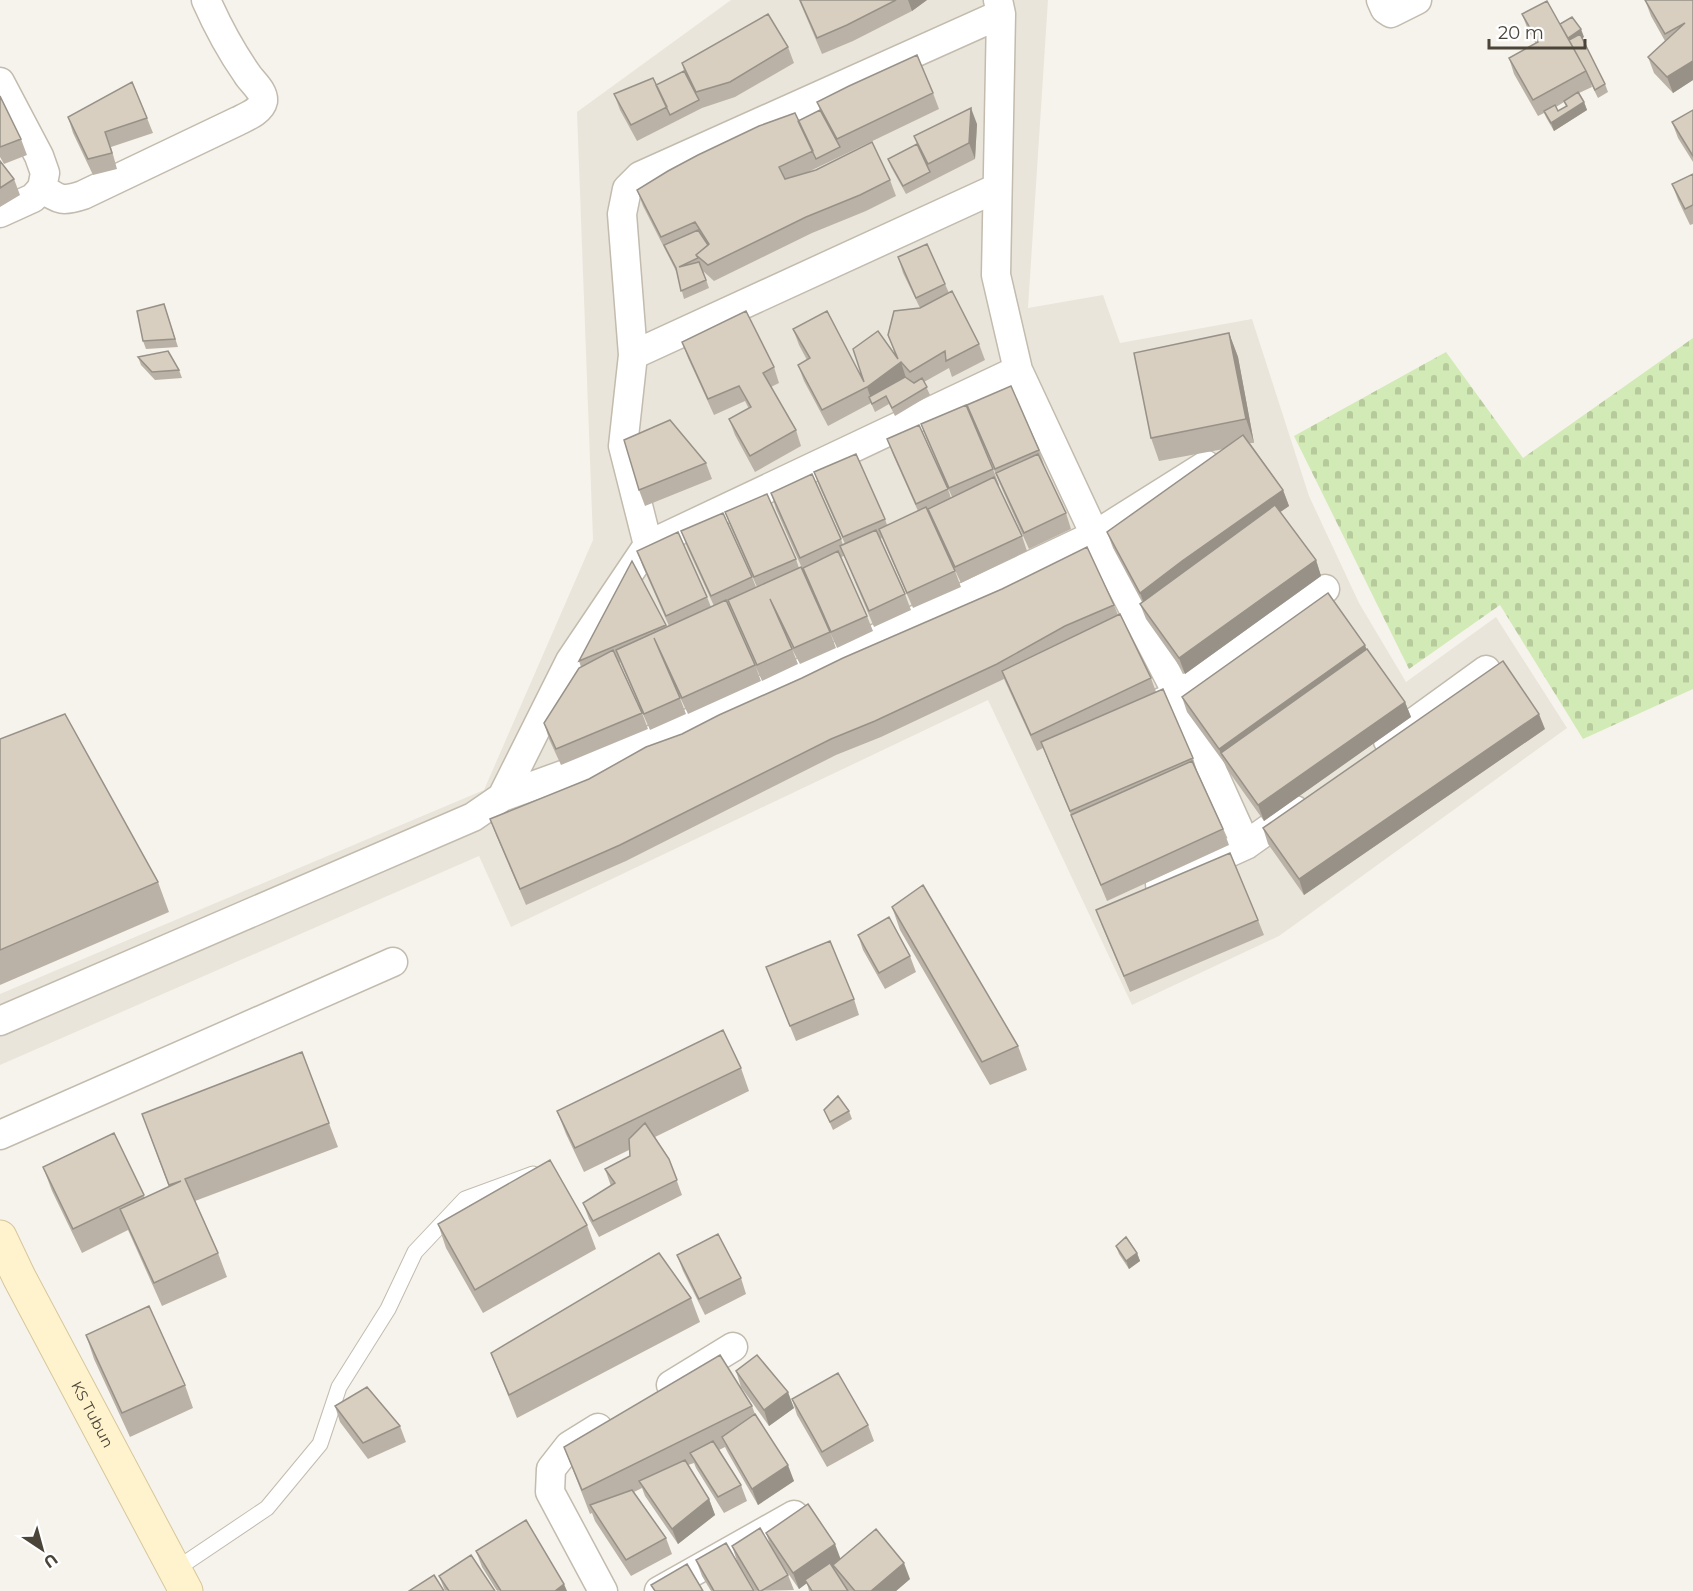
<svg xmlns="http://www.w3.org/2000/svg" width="1693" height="1591" viewBox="0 0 1693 1591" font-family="Montserrat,sans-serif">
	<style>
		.residential { fill: #eae5da }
		.cemetery { fill: url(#cemetery-stones) }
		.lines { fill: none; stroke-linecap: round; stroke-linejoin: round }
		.service-casing { stroke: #c2bbae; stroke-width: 17 }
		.minor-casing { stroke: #c2bbae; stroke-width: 31 }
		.secondary-casing { stroke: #d6c79b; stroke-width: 35 }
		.service { stroke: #fff; stroke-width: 15 }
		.minor { stroke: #fff; stroke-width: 28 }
		.secondary { stroke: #fff3cd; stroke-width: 33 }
		.wall { fill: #bab2a6; fill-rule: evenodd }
		.shaded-wall { fill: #979187 }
		.building { fill: #d8cfc1; stroke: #979187; stroke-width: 1.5 }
		.labels { text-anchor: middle; stroke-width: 5; stroke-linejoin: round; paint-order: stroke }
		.street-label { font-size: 15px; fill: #4b4439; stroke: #fff }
	</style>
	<defs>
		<pattern id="cemetery-stones" width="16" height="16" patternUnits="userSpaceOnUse" patternTransform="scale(1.5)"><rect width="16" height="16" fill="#d2eab5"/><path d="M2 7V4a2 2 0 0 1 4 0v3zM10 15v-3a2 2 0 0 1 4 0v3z" fill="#b6ca9c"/></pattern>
	</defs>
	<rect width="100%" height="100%" fill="#f6f3ec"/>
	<!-- residential -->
	<path class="residential" d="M731,0H1048L1028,308L1103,295L1120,343L1252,319L1309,496L1359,603L1406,682L1496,617L1567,728L1279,936L1132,1005L988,700L511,927L479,856L0,1065V994L484,790L593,540L577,112Z"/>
	<!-- cemetery -->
	<path class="cemetery" d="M1693,338V689L1583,739L1500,605L1409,669L1294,436L1446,352L1523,458Z"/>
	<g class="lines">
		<defs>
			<path id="service" d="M175,1570L267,1508L320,1444L339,1387L388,1309L415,1252L465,1199L533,1174"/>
			<path id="minor" d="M998,0L1001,14L996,275L1018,370L1095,535L1178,695L1246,845
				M1381,0L1385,9L1391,13L1417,0
				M0,82L39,156L45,173L42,188L33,198L0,213
				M42,188C60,200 62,202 83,195L238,121C246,117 261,111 263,101C264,91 252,82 247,74C231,51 217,25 206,0
				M633,355L997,188
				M648,545L623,446L633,355L622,214L627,189L640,176L1001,14
				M1162,702L1178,695L1325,589
				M1388,741L1486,670
				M502,797L570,661L648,545L1018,370
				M1160,884L1246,845L1295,810
				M0,1021L473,817L502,797L618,755L858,647L1095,535L1206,465
				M0,1135L393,962
				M671,1385L733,1347
				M598,1428L569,1446L551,1469L550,1492L603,1591
				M659,1591L794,1515"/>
			<g id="secondary">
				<path id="s1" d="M0,1237L19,1277L186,1591"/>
			</g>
		</defs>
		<!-- service casing -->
		<use href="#service" class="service-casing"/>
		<!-- minor casing -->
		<use href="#minor" class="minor-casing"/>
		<!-- secondary casing -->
		<use href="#secondary" class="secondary-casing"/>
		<!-- service -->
		<use href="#service" class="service"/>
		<!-- minor -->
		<use href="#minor" class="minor"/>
		<!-- secondary -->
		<use href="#secondary" class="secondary"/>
	</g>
	<!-- wall -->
	<path class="wall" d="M799,0H927L912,11L853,41L822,54Z
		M1645,0H1693V80L1673,93L1654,73L1648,57L1665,41L1651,16Z
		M1522,14L1560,24L1584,37L1582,38L1605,84L1608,92L1598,98L1591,84L1592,87L1579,93L1584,102L1587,110L1554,131L1547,119L1544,113L1538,116L1514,74L1509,58L1536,44L1528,30ZM1564,102L1566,106L1558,111L1556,107Z
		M788,47L794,63L735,97L702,108L637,141L620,110L614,94L656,85L684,71L682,63Z
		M933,93L939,109L808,172L890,180L896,196L866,211L812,233L714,281L703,271L709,288L684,299L677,273L643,206L637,190L798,121L820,110L817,102Z
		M0,96L21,139L27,155L4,164L0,157Z
		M1693,110V162L1678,138L1672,122Z
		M68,117L147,118L153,133L111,147L117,169L93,175L73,133Z
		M977,124L975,159L906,194L891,167L888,159L917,144L914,136Z
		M0,161L14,179L20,195L0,207Z
		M1693,174V224L1690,225L1678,200L1672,184Z
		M898,257L945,284L949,293L979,344L985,360L952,377L949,368L924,382L930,395L895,416L889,404L875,412L871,403L828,426L804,381L798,365L807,360L799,345L793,329L864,382L895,354L888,335L920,308L903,273Z
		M164,304L178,347L146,349L143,341Z
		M1229,333L1238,357L1254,443H1250L1283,490L1289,506L1280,512L1316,560L1321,576L1185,674L1146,619L1140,604L1142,602L1113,548L1107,532L1224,449L1159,461L1151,438Z
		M682,342L774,367L779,383L771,387L796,430L801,446L755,472L735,435L729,419L749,409L745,401L714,415L688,358Z
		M138,357L179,370L182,378L155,380L141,365Z
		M967,405L1039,450L1044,465L1043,466L1066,513L1071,529L1029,549L1002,489Z
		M921,424L993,469L999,485H998L1022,536L1027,551L961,583L930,516L955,571L961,587L913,608L882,538L880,539L905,594L911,610L874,627L844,556L841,557L867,616L873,631L837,648L776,509L771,493L841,539L843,545L845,544L820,488L814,472L885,519L887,525L918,511L893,455L887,439L948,489L951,498L952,497L927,440Z
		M706,463L712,479L645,506L639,490Z
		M725,512L796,559L799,568L830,632L836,648L800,664L792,649L798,664L762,681L729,606L755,665L761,681L688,714L678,693L686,714L650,730L620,662L619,663L642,713L648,729L561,765L549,739L544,723L581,667L579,661L632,561L667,627L669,626L643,567L637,551L707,597L711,607L714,606L687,547L681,531L752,577L756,587H757L731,528Z
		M1114,605L1118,615L1151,678L1156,692L1193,758L1198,774L1223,829L1229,845L1107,901L1043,748L1037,751L1004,679L881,737L836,755L626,861L526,905L496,835L490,819Z
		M1367,649L1405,702L1411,717L1264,821L1227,769L1225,764L1187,712L1182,697Z
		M1545,729L1304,895L1268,844L1263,828Z
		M0,739L158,882L169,912L0,985Z
		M892,907L1018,1046L1027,1070L990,1085L900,930Z
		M1096,910L1258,920L1264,935L1130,992L1102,926Z
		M858,935L910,956L916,972L885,989L863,950Z
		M766,967L854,999L859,1015L796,1041Z
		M302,1052L338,1147L195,1201L218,1253L227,1277L162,1306L128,1230L82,1253L52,1191L43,1167L114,1133L145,1198L169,1187L142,1114Z
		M741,1068L749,1091L655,1137L669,1159L682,1195L599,1237L589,1219L583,1203L611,1186L605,1169L630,1156L629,1150L584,1172L566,1134L557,1111Z
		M824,1110L849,1111L852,1119L833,1130Z
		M438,1224L587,1225L596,1249L483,1313L446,1248Z
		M1116,1246L1137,1253L1140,1261L1129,1269L1119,1254Z
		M677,1255L741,1278L746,1294L705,1315L683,1271Z
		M691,1298L700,1322L517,1418L491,1353Z
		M86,1335L185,1385L193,1408L130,1437L94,1359Z
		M736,1371L794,1408L769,1426L741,1387Z
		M792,1399L868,1425L874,1441L827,1467L797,1415Z
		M335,1406L400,1426L406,1442L368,1459L340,1422Z
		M752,1406L755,1414L794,1481L758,1505L728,1453L725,1447L719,1450L741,1485L747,1501L724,1513L696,1468L694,1463L688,1465L709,1499L715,1515L678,1544L645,1496L642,1488L634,1492L666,1538L672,1554L631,1576L595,1521L592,1513L590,1514L564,1447Z
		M766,1533L841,1559L910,1579L896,1591H809L807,1583L799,1589L776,1556L788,1575L794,1590L755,1591L737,1561L732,1546L771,1547Z
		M476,1551L567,1591H497L482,1567Z
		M696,1560L754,1591H711L702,1576Z
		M439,1576L495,1591H445Z"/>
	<!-- shaded-wall -->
	<path class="shaded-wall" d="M908,0H927L912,11Z
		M1581,29L1584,37L1572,45L1567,39Z
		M1693,61V80L1673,93L1667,77Z
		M1584,102L1587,110L1554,131L1551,123Z
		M971,108L977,124L975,159L969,143Z
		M1229,333L1238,357L1254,443L1246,419Z
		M901,362L906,378L872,402L867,387Z
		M1283,490L1289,506L1188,577L1146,609L1140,593L1182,561Z
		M1316,560L1321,576L1185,674L1179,658Z
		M1365,645L1371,661L1221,753L1225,764L1219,749Z
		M1405,702L1411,717L1264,821L1258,805Z
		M1539,714L1545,729L1304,895L1299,879Z
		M1137,1253L1140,1261L1129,1269L1126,1261Z
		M788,1392L794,1408L769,1426L764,1410Z
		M788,1465L794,1481L758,1505L752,1489Z
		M709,1499L715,1515L678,1544L672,1529Z
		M835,1544L841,1560L807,1583L805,1580L807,1583L799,1589L793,1573Z
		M904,1563L910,1579L896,1591H871Z
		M564,1584L567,1591H555Z"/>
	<!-- building -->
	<path class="building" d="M800,0H896L847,25L817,38Z
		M1645,0H1693V61L1667,77L1648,57L1685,23L1665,34Z
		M1547,1L1586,71L1533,100L1509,58L1538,42L1522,14Z
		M768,14L788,47L730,82L696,92L682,63Z
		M1572,17L1581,29L1568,38L1560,24Z
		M1580,34L1605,84L1595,90L1586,71L1569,40Z
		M917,55L933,93L837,139L817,102L849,86Z
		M684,71L699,100L670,115L656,85Z
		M653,78L667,107L631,125L614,94Z
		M132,82L147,118L105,132L112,153L88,159L68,117Z
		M1578,92L1584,102L1551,123L1544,111L1555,105L1558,111L1567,106L1564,101Z
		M0,96L21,139L0,147Z
		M971,108L969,143L928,164L914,136Z
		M820,110L840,147L816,159L798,121Z
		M1693,110V156L1672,122Z
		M795,113L813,151L779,167L785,179L816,170L872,142L890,180L860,195L806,217L708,265L696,255L709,244L695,222L661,237L637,190L668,171L698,155L759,126Z
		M917,144L930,172L903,186L888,159Z
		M0,161L14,179L0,188Z
		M1693,174V205L1685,209L1672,184Z
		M698,230L708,245L696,255L698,258L679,267L699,262L706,280L681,291L676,268L664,245Z
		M927,244L945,284L916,298L898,257Z
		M952,291L979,344L946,361L945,351L910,372L901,362L867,387L822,410L798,365L810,358L793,329L827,311L864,382L853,349L878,331L898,359L888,335L894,311L920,308Z
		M164,304L175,339L143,341L137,311Z
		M746,311L774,367L763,373L796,430L750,456L729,419L751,407L739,386L708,399L682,342Z
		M1229,333L1246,419L1151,438L1134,353Z
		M168,351L179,370L152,372L138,357Z
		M905,377L914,383L922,378L927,387L892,408L886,396L872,404L869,397Z
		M1011,386L1039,450L995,469L967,405Z
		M966,405L993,469L949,488L921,424Z
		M670,420L706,463L639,490L624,440Z
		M919,425L948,489L916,504L887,439Z
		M1243,435L1283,490L1182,561L1140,593L1107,532Z
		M856,454L885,519L843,537L814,472Z
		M1038,454L1066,513L1024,533L996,473Z
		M812,474L841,539L800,558L771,493Z
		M994,477L1022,536L955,567L928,509Z
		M767,494L796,559L754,577L725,512Z
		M1275,505L1316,560L1179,658L1140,604Z
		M926,507L955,571L907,593L879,529Z
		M723,513L752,577L711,596L681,531Z
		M876,530L905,594L869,611L840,546Z
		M678,532L707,597L666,616L637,551Z
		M1087,547L1114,605L1065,626L997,664L875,721L831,739L620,845L520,889L490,819L589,779L646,747L682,734L719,715L802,678L843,658L1002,589Z
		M838,551L867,616L831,632L803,568Z
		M632,561L666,625L579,661Z
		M801,567L830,632L794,648L770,599L792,649L757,665L728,600Z
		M1328,593L1365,645L1219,749L1182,697Z
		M726,600L755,665L682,698L654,638L680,698L644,714L616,650Z
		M1120,614L1151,678L1031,735L1002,671Z
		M1367,649L1405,702L1258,805L1221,753Z
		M613,650L642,713L556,749L544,723L579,668Z
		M1503,661L1539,714L1299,879L1263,828Z
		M1163,689L1193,758L1070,811L1041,742Z
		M65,714L158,882L0,950V739Z
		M1192,761L1223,829L1101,885L1071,815Z
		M1230,853L1258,920L1124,976L1096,910Z
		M923,885L1018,1046L982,1062L892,907Z
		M889,917L910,956L879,973L858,935Z
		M830,941L854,999L790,1026L766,967Z
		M723,1030L741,1068L575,1148L557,1111Z
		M302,1052L329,1123L185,1179L218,1253L154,1283L120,1209L181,1181L169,1185L142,1114Z
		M838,1096L849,1111L830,1122L824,1110Z
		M645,1123L669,1159L677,1180L593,1221L583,1203L615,1183L605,1169L630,1156L629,1139Z
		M114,1133L144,1195L73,1229L43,1167Z
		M550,1160L587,1225L475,1290L438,1224Z
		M718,1234L741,1278L699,1299L677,1255Z
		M1126,1237L1137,1253L1126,1261L1116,1246Z
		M659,1253L691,1298L509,1395L491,1353Z
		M149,1306L185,1385L122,1413L86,1335Z
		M720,1355L752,1406L582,1490L564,1447Z
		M757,1355L788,1392L764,1410L736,1371Z
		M838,1373L868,1425L822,1452L792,1399Z
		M367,1387L400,1426L363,1443L335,1406Z
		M755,1414L788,1465L752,1489L722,1437Z
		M713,1441L741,1485L718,1497L690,1453Z
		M685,1460L709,1499L672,1529L639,1481Z
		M632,1490L666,1538L626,1560L590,1505Z
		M808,1504L835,1544L793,1573L766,1533Z
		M526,1520L564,1584L555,1591H501L476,1551Z
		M760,1528L788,1575L761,1591H759L732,1546Z
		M876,1529L904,1563L871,1591H855L833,1565Z
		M726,1543L754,1591H714L696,1560Z
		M471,1555L495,1591H449L439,1576Z
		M830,1563L848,1591H812L805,1580Z
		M687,1564L703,1591H655L651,1585Z
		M434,1575L444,1591H409Z"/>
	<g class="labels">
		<!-- street labels -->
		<g class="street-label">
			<text dy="5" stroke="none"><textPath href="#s1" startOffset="200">KS Tubun</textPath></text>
		</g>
	</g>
	<!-- north arrow -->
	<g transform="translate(42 1549) rotate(144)" stroke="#ffffff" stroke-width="4.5" paint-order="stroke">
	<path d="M0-4.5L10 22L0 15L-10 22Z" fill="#4b4439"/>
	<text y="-9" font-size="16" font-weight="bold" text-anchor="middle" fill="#4b4439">U</text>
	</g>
	<!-- scale -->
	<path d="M1489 39v9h96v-9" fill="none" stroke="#4b4439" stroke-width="3"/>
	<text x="1498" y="39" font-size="18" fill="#4b4439" stroke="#ffffff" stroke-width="4.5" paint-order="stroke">20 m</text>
</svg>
